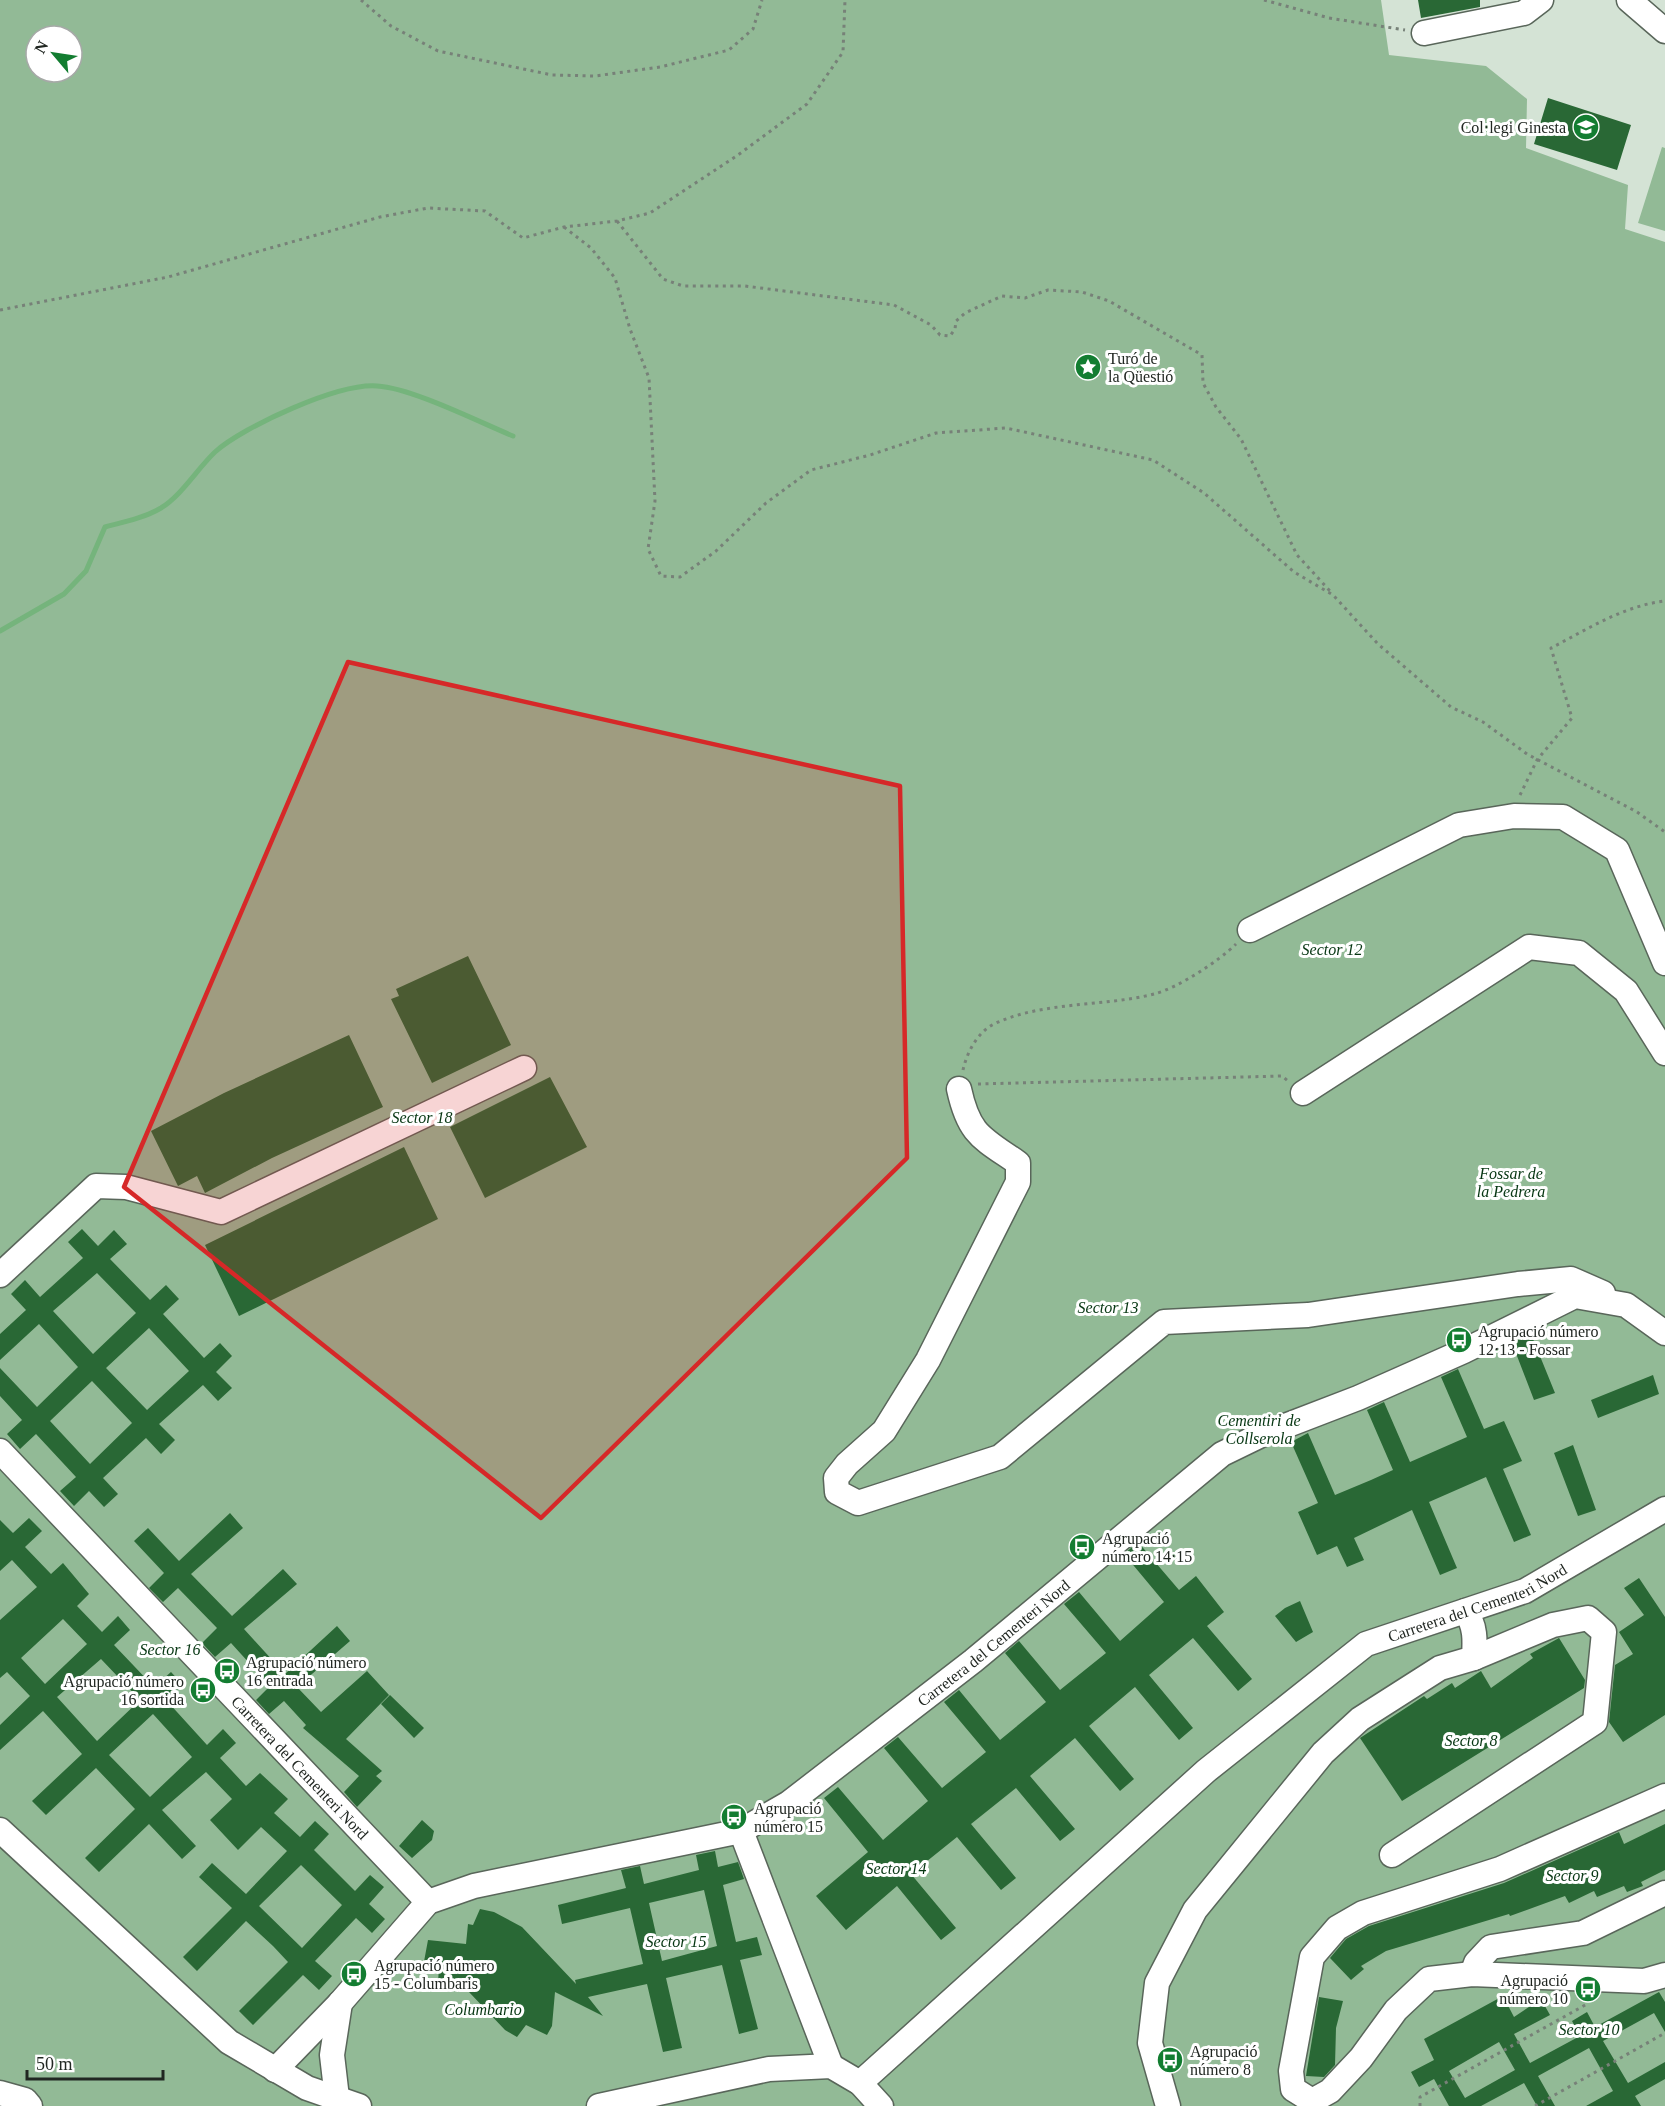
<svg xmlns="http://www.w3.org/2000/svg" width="1665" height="2106" viewBox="0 0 1665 2106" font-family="'Times New Roman',serif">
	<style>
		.green { fill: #92ba96; fill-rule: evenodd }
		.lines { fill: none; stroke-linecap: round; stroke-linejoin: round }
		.stream { stroke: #75b47c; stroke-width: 5 }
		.building { fill: #296835; fill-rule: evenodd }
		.minor-casing { stroke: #59665a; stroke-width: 27 }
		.path { stroke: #778178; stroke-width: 3; stroke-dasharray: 3 4.5; stroke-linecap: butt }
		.minor { stroke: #fff; stroke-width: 24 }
		.marked { fill: #d62828; fill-opacity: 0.2; stroke: #d62828; stroke-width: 4.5; stroke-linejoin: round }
		.labels { text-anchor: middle; stroke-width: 6; stroke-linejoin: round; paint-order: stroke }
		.poi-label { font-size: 16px; fill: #212722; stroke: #fff; text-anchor: start }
		.park-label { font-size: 16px; font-style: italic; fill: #063612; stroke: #fff }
		.street-label { font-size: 16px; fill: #212722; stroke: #fff }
	</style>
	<rect width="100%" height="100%" fill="#d4e3d5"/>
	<!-- green -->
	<path class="green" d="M0,0H1381L1389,55L1486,66L1527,99L1526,148L1628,185L1625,229L1665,242V2106H0ZM36,36H72V72H36Z
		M1662,147L1665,148V231L1638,223Z"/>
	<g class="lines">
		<!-- stream -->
		<path class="stream" d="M0,631L64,594L86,571L105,527C124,522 144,518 161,508C182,495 197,469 215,452C244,426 339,383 377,386C412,388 479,422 513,436"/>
	</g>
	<!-- building -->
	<path class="building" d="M1418,0H1480V7L1421,18Z
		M1548,98L1631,125L1617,170L1534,144Z
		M468,956L511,1045L432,1083L391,999L399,996L396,989Z
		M349,1035L383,1107L272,1158L205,1193L197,1176L178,1186L151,1131L224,1093Z
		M550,1077L587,1147L485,1198L450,1127Z
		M404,1147L438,1219L239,1316L205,1245Z
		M82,1229L98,1246L114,1230L127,1244L110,1259L150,1300L166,1285L179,1299L163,1314L204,1358L220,1343L232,1356L216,1372L232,1388L218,1401L203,1385L159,1424L175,1440L161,1454L146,1438L103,1478L118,1494L104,1507L89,1491L74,1506L60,1491L76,1477L36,1434L20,1449L7,1434L22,1420L0,1396V1368L37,1407L78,1367L39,1324L0,1360V1334L26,1310L11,1294L25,1280L40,1297L83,1258L68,1242ZM97,1273L136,1313L93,1354L53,1311ZM149,1328L189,1371L147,1410L106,1368ZM92,1381L132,1423L90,1464L50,1421Z
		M1531,1334L1555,1393L1534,1400L1512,1343Z
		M1458,1369L1484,1429L1504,1421L1522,1461L1503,1469L1531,1535L1514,1542L1486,1477L1429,1502L1457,1568L1440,1575L1412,1510L1354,1538L1364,1560L1347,1567L1337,1546L1317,1555L1298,1512L1318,1503L1291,1442L1308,1433L1335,1495L1371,1480L1393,1470L1367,1410L1384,1402L1410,1462L1467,1437L1441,1377Z
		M1653,1375L1659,1394L1598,1418L1591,1400Z
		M1573,1445L1596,1510L1578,1516L1554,1453Z
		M230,1513L243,1528L191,1574L232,1616L283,1569L297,1584L244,1629L285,1674L337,1626L350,1641L297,1687L321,1712L367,1671L389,1695L346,1739L382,1771L376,1776L382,1781L357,1807L344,1792L359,1776L303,1728L306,1725L284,1701L269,1714L256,1700L270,1686L231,1643L215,1657L202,1643L217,1628L178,1588L163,1602L149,1588L164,1573L134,1541L148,1528L179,1561Z
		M29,1518L42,1531L25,1547L51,1574L63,1563L89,1594L77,1606L102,1632L118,1616L130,1630L114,1645L154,1687L171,1672L183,1685L167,1701L207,1745L223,1729L236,1743L220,1758L246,1786L260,1773L288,1799L274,1813L300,1837L315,1821L329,1834L314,1850L355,1891L370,1875L384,1887L369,1904L385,1919L372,1933L356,1918L315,1961L332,1976L319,1990L303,1975L253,2025L239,2011L288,1962L273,1946L246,1921L197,1971L183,1957L232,1908L199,1877L212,1863L246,1894L287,1851L261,1827L238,1850L210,1820L232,1799L206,1772L162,1810L196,1846L182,1859L149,1824L99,1872L85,1858L135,1809L96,1768L46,1815L32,1801L82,1754L43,1711L0,1750V1725L30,1696L7,1672L0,1678V1620L37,1587L12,1560L0,1571V1520L13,1533ZM63,1619L87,1644L45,1684L21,1658ZM101,1659L140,1700L97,1741L57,1697ZM153,1714L192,1757L150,1797L109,1755ZM301,1865L342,1905L302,1948L259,1906Z
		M1138,1542L1179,1590L1196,1576L1224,1612L1207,1626L1252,1679L1238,1691L1193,1638L1149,1675L1193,1728L1179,1740L1135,1687L1089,1726L1134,1779L1120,1791L1075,1738L1030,1776L1075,1829L1060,1841L1016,1788L971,1824L1016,1878L1001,1890L957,1837L911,1874L956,1928L941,1940L897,1886L846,1930L816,1896L868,1852L824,1798L838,1787L883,1840L928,1801L884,1748L898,1737L942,1788L986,1752L944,1702L959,1690L1000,1740L1046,1702L1005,1653L1019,1641L1060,1690L1106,1653L1064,1604L1079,1592L1120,1641L1164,1602L1124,1554Z
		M1639,1578L1665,1617V1715L1623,1742L1609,1722L1615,1665L1633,1654L1619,1632L1644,1615L1624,1588Z
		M1300,1601L1313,1632L1296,1642L1275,1616L1285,1608Z
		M1559,1638L1585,1680L1584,1688L1402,1801L1360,1738L1424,1696L1427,1699L1452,1683L1455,1688L1481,1671L1491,1688L1533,1658L1530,1654Z
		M390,1695L424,1728L414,1738L381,1704Z
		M422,1820L434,1831L432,1840L412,1858L399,1846Z
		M1665,1824V1870L1641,1882L1643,1886L1627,1892L1624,1886L1597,1897L1594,1891L1569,1903L1565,1896L1510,1916L1509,1914L1386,1951L1361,1966L1364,1969L1351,1980L1330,1958L1346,1939L1369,1926L1504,1883L1619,1832L1624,1844Z
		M715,1851L718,1867L738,1862L744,1879L723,1885L736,1942L757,1937L762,1955L740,1960L758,2029L739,2034L722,1965L666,1978L682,2048L663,2052L647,1984L588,1997L603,2016L555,1992L552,2026L547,2035L526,2025L517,2037L505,2030L469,1992L456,1986L438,1983L439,1967H423L428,1940L466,1944L468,1924L473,1925L480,1909L494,1912L522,1927L576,1984L575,1980L643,1964L630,1908L562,1924L558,1905L626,1888L621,1870L640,1866L644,1884L699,1870L696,1855ZM704,1890L717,1946L662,1961L649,1903Z
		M1659,1992L1665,2002V2032L1654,2013L1603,2041L1628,2083L1665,2062V2079L1635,2096L1641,2106H1586L1613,2091L1589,2048L1538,2076L1555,2106H1537L1524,2083L1481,2106H1449L1434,2079L1419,2087L1411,2072L1434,2060L1424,2039L1503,1996L1514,2017L1541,1999L1550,2015L1514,2034L1530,2063L1580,2036L1572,2021L1587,2012L1595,2027ZM1499,2042L1515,2070L1465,2098L1449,2071Z
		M1319,1997L1343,2001L1336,2028L1335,2065L1324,2077L1306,2076Z"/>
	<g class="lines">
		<defs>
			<g id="minor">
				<path d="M1629,0L1665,31"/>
				<path d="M1424,33L1524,13L1541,0"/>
				<path d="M1250,930L1459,825L1514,816L1563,817L1617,850L1665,963"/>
				<path d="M959,1089C969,1135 982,1138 1018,1163V1182L928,1360L884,1431L847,1464L836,1478L837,1492L858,1503L1000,1457L1164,1322L1308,1315L1518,1284L1571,1279L1603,1293"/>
				<path d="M1303,1093L1529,947L1579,953L1626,991L1665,1053"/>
				<path d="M0,1275L96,1186L126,1187L221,1212L524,1068"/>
				<path id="s1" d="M0,1451L428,1902"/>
				<path d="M1665,1796L1500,1869L1363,1913L1337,1928L1312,1957L1291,2071L1293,2089L1312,2101L1330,2091L1361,2058L1396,2010L1429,1979L1472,1974L1644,1981L1665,1975"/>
				<path d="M0,1830L229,2042L307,2088L359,2106"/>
				<path d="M741,1831L831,2066"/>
				<path d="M1392,1855L1595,1722L1604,1632L1588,1618L1553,1625L1474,1658"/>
				<path d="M1472,1974L1476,1963L1491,1947L1583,1933L1665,1893"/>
				<path id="s2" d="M275,2070L340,2003L428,1902L474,1886L741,1831L789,1803L973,1661L1222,1454L1259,1436L1358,1398L1464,1351L1575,1296L1626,1305L1665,1333"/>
				<path id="s3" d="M860,2083L1206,1771L1366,1644L1525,1591L1665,1509"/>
				<path d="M0,2093L25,2100L30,2106"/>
				<path d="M337,2098L332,2055L340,2003"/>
				<path d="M599,2106L769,2069L831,2066L860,2083L881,2106"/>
				<path d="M1168,2106L1150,2043L1157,1983L1195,1910L1323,1753L1360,1719L1440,1668L1474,1658C1475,1641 1476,1625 1465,1611"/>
			</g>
		</defs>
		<!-- minor casing -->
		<use href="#minor" class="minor-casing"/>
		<!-- path -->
		<path class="path" d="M361,0L391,26L438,51L552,75L595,76L660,67L729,50L753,29L762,0
			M1264,0L1329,18L1405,30
			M617,221L663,279L683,286H745L894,305L931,325L940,335L950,336L955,329L956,321L965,313L1002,296L1025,298L1048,290L1082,292L1109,301L1202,355L1203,383L1216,407L1241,439L1297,555L1330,591
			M564,227L591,248L615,278L630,329L649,378L655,501L648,549L661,576L680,577L716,551L766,503L811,470L870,455L936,433L1006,428L1153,460L1204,493L1294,572L1333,595L1378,644L1451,707L1483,722L1527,754L1637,812L1665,832
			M0,310L168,277L380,217L428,208L485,211L523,238L564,227L617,221L650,213L738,155L807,104L843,52L845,0
			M1520,795L1537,760L1572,718L1551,648C1588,629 1623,606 1665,601
			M963,1070C967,1052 978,1031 996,1023C1045,1001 1103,1007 1154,994C1178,988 1219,961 1236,944
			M978,1084L1282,1076L1288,1081
			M1420,2106V2097L1587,2004L1586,1998
			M1535,2106L1665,2033"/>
		<!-- minor -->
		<use href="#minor" class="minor"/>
	</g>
	<!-- marked area -->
	<path class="marked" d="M348,662L900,786L907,1158L541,1518L124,1187Z"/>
	<!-- icons -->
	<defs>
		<symbol id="school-disc" viewBox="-11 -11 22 22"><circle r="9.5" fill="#137d31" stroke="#fff"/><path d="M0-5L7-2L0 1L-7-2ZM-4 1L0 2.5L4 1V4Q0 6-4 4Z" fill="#fff"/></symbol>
		<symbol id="sight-disc" viewBox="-11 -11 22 22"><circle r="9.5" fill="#137d31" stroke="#fff"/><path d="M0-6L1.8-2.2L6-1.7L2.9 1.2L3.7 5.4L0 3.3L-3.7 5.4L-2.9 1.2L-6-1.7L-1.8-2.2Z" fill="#fff"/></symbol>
		<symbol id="bus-disc" viewBox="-11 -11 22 22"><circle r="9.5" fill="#137d31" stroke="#fff"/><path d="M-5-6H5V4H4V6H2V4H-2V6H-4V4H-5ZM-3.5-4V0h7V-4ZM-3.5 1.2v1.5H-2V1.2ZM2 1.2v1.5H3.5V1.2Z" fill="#fff"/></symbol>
	</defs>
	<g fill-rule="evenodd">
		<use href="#school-disc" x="1571" y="112" width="30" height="30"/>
		<use href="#sight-disc" x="1073" y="352" width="30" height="30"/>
		<use href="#bus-disc" x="1444" y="1325" width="30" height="30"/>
		<use href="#bus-disc" x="1067" y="1532" width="30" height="30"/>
		<use href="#bus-disc" x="212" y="1656" width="30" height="30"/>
		<use href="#bus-disc" x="188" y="1675" width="30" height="30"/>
		<use href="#bus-disc" x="719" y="1802" width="30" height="30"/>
		<use href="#bus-disc" x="339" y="1959" width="30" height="30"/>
		<use href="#bus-disc" x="1573" y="1974" width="30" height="30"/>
		<use href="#bus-disc" x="1155" y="2045" width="30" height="30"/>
	</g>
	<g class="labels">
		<!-- poi labels -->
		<g class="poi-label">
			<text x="1566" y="133" text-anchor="end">Col·legi Ginesta</text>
			<text x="1108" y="364">Turó de<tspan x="1108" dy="18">la Qüestió</tspan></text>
			<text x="1478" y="1337">Agrupació número<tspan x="1478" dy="18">12·13 - Fossar</tspan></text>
			<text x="1102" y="1544">Agrupació<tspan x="1102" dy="18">número 14·15</tspan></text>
			<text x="246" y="1668">Agrupació número<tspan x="246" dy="18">16 entrada</tspan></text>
			<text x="184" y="1687" text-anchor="end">Agrupació número<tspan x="184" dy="18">16 sortida</tspan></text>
			<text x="754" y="1814">Agrupació<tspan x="754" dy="18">número 15</tspan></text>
			<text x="374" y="1971">Agrupació número<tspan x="374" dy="18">15 - Columbaris</tspan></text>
			<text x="1568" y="1986" text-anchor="end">Agrupació<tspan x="1568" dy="18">número 10</tspan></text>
			<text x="1190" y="2057">Agrupació<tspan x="1190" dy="18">número 8</tspan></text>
		</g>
		<!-- park labels -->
		<g class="park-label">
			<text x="1332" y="955">Sector 12</text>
			<text x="422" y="1123">Sector 18</text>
			<text x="1511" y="1179">Fossar de<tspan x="1511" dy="18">la Pedrera</tspan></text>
			<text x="1108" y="1313">Sector 13</text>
			<text x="1259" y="1426">Cementiri de<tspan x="1259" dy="18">Collserola</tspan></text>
			<text x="170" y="1655">Sector 16</text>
			<text x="1471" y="1746">Sector 8</text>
			<text x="896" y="1874">Sector 14</text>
			<text x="1572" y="1881">Sector 9</text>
			<text x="676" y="1947">Sector 15</text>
			<text x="483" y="2015">Columbario</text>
			<text x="1589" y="2035">Sector 10</text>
		</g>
		<!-- street labels -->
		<g class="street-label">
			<text dy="6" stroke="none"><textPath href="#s3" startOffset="789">Carretera del Cementeri Nord</textPath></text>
			<text dy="6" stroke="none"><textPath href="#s2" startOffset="864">Carretera del Cementeri Nord</textPath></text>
			<text dy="6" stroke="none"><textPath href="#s1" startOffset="436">Carretera del Cementeri Nord</textPath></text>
		</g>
	</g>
	<!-- north arrow -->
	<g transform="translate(54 54) rotate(299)"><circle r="28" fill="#ffffff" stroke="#a6a9a7" stroke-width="1.5"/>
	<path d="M0-4.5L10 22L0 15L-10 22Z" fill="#137d31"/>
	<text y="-9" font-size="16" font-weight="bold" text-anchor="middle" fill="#212722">N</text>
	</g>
	<!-- scale -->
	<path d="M27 2070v9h136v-9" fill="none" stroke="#212722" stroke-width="3"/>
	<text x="36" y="2070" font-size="18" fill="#212722" stroke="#ffffff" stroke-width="4.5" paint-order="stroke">50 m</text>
</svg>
